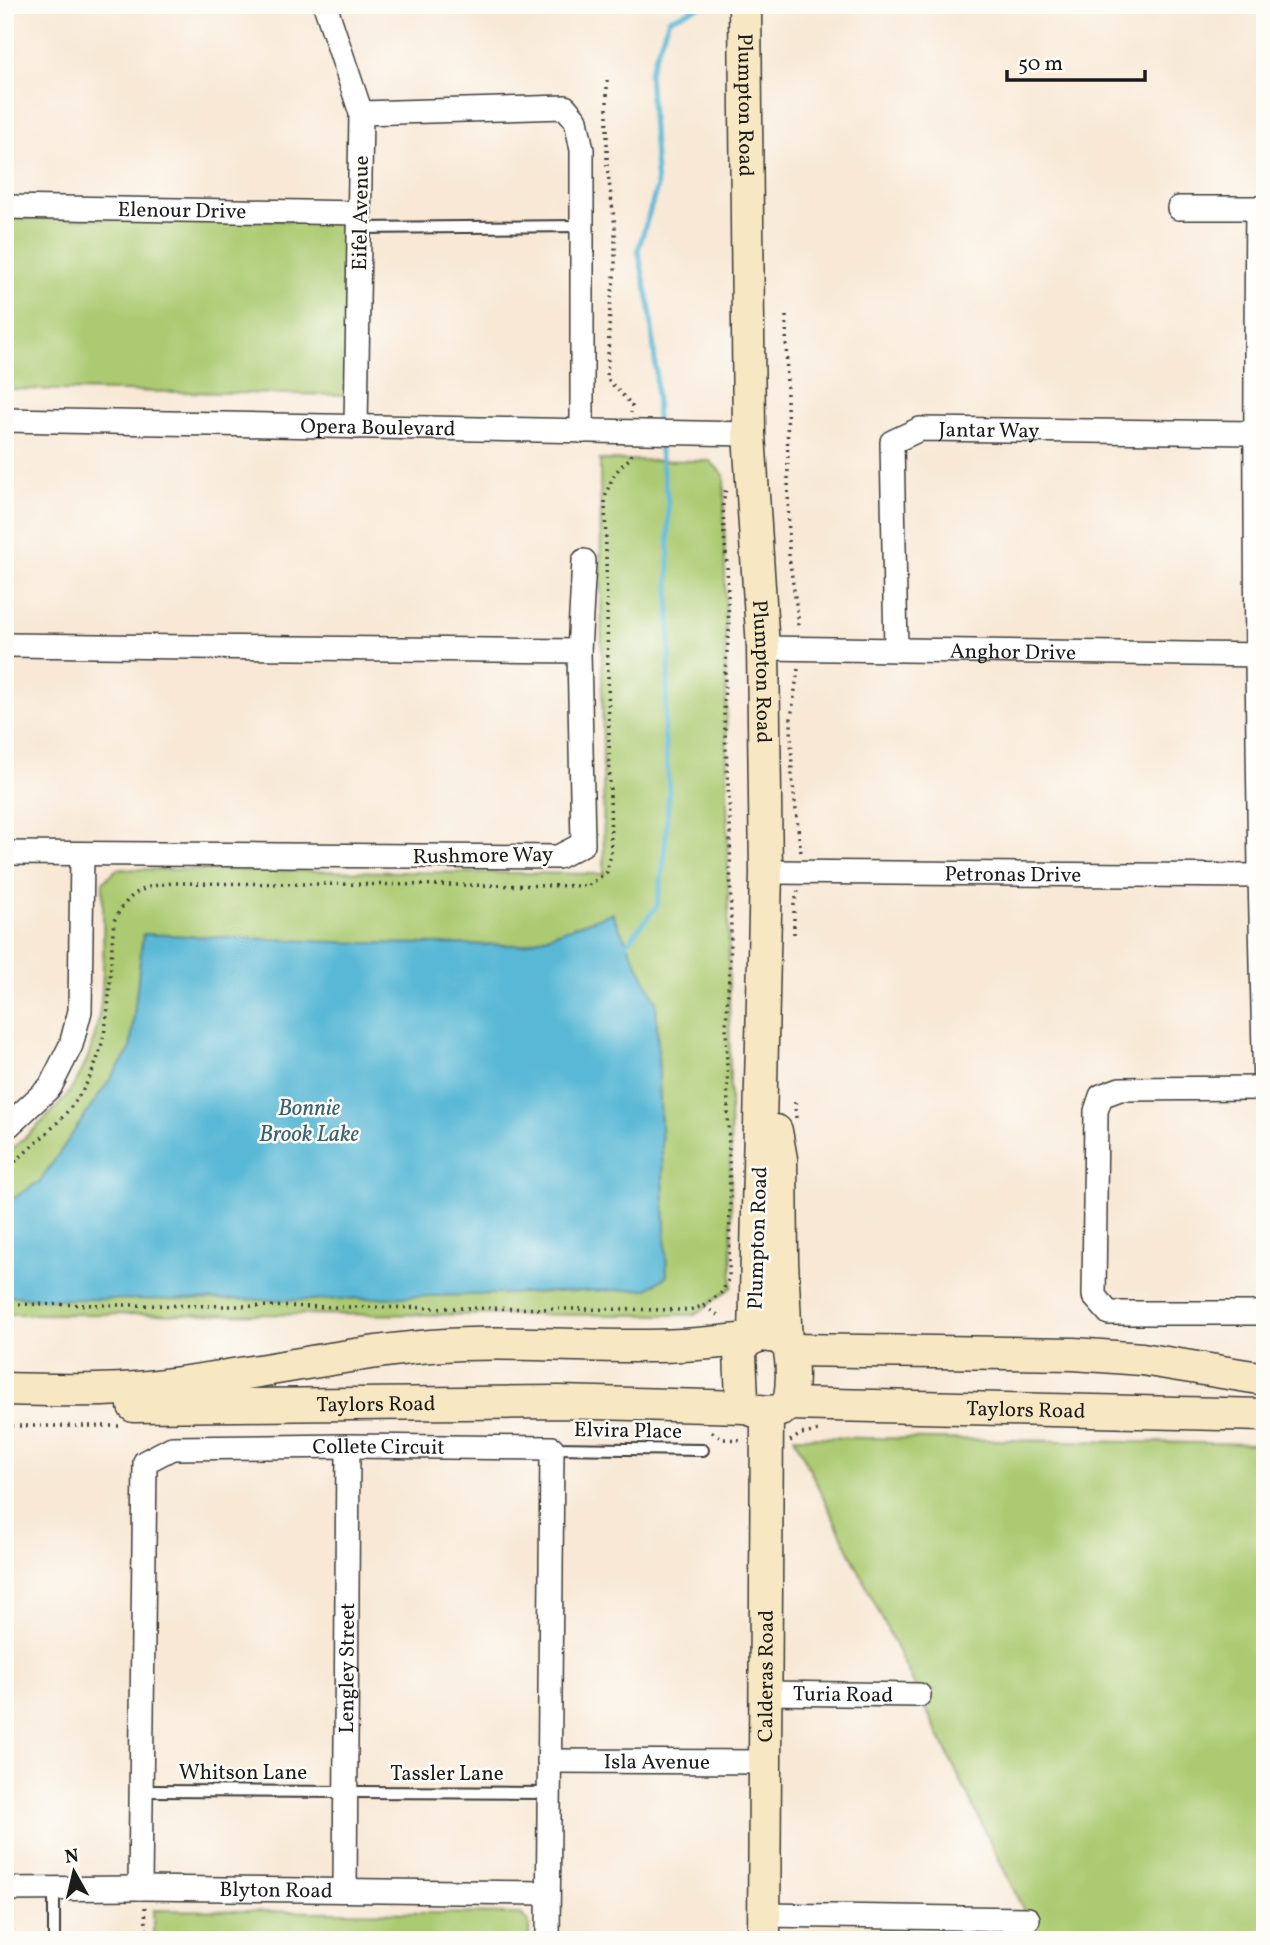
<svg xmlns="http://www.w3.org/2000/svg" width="1270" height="1945" viewBox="0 0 1270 1945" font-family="Vollkorn,serif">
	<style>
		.green { fill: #acca71; stroke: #647346; stroke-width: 2 }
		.water { fill: #58b8d6; stroke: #3a6a79; stroke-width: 2 }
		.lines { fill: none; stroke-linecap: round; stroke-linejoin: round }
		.stream { stroke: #58b8d6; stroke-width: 5 }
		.lane-casing { stroke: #3d3b38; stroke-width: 14 }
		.street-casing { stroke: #3d3b38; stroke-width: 26 }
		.secondary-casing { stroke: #3d3b38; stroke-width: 35 }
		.path { stroke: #3d3b38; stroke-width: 3.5; stroke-dasharray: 2 5; stroke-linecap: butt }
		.lane { stroke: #fff; stroke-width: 10 }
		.street { stroke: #fff; stroke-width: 23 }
		.secondary { stroke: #f7e8c3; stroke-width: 32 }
		.labels { text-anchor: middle; stroke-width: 5; stroke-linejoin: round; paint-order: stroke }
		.street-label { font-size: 21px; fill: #1c1c1c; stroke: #fdfcf7 }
		.water-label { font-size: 23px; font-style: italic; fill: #376270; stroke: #fdfcf7 }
	</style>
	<rect width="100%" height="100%" fill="#fdfcf7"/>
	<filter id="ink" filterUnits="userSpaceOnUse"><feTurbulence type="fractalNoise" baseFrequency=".0143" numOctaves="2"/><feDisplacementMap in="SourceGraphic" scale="14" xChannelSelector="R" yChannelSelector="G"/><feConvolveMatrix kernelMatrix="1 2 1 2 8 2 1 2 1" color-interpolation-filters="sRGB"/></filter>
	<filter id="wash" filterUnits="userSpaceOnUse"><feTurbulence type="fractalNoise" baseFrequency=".00686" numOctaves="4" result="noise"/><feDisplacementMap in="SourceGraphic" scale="28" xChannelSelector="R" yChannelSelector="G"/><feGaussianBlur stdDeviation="1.57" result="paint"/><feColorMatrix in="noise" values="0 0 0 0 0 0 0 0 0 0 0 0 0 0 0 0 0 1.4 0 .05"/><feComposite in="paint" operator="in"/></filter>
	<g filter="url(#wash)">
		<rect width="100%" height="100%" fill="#f8e8d5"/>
		<!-- green -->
		<path class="green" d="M5,218L345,221L346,395L5,389Z
			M600,460L710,461L724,475L732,1287L695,1315L5,1314V1155C25,1137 47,1120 64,1099C113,1038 102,956 103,882L117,869L604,874Z
			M794,1437L1265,1444V1940H1038Z
			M153,1910L521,1914L529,1923V1940H153Z"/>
		<!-- water -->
		<path class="water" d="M612,913L656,1001L667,1276L648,1289L312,1300L44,1299L5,1295V1204L40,1181L130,1050L143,934L358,943L522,945Z"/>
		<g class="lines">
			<!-- stream -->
			<path class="stream" d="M657,425L656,371L650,308L638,250L657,187L649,73L669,19L701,6
				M623,946L627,943L657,906L664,862L669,788L664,730L670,655L668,502L658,439"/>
		</g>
	</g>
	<g filter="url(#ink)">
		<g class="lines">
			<defs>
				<path id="lane" d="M359,228L582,226
					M552,1448L703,1450
					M141,1791L549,1793
					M54,1940V1890"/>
				<g id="street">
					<path d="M325,5L361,113L356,427"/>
					<path d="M361,113L565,107L576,120L582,150V431"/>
					<path id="s1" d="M5,207L360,213"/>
					<path d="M1179,208H1265"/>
					<path d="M1257,208C1254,501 1257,795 1265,1088"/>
					<path id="s2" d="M5,420L749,434"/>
					<path d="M5,645L579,651L583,844L558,857L5,853"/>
					<path id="s3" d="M763,648L1265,655"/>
					<path id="s4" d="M896,650L892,442L920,429L1255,433"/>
					<path d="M579,651L584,561"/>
					<path id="s5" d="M766,872L1259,876"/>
					<path d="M1265,1088L1120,1089L1101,1096L1096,1111L1094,1296L1109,1313H1265"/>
					<path d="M5,1129L50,1087L71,1045L80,1011L82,854"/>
					<path id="s6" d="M766,1693L919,1695"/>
					<path id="s7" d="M549,1761L766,1762"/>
					<path id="s8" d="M140,1888L145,1462L172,1448L348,1446L552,1448L548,1940"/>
					<path id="s9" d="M5,1889L140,1888L548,1893"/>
					<path id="s10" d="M345,1890L348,1446"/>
					<path d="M764,1915L1028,1919"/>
				</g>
				<g id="secondary">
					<path id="s11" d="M745,5L749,434L763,648L766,872L755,1337"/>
					<path d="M776,1131L781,1159L782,1260L786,1344"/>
					<path d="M763,1335C773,1336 782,1337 788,1346C793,1356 794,1398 786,1406C780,1413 768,1412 759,1411C750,1411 746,1408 742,1400L740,1353C744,1341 751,1338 763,1335Z"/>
					<path d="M790,1350L1074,1354L1142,1359L1265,1379"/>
					<path d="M5,1389C53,1390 101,1392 148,1387C243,1377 336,1354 431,1346C503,1340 576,1347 648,1346C682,1346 715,1343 749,1339"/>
					<path id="s12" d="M788,1404L1265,1415"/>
					<path id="s13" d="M134,1406L559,1402L745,1407"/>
					<path id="s14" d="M764,1940L767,1412"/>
				</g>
			</defs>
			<!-- lane casing -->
			<use href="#lane" class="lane-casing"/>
			<!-- street casing -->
			<use href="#street" class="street-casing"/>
			<!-- secondary casing -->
			<use href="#secondary" class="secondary-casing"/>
			<!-- path -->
			<path class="path" d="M607,80V166L615,226V270L610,308L607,379L632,405L631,413
				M786,316L789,557L798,617V630
				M798,669L791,718L792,777L801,853
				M794,934V905L798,891
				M795,1102L796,1118
				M5,1171C27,1150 53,1130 71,1107C116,1050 107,988 114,921C129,892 142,886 173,883L588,886L607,872L611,853L605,498C610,481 616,468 631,458V452
				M5,1304L689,1310L703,1306L721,1317
				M703,1306L721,1293L729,1279L730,1200L726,1025L731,943L730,817L724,715L725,672L729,631L727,565L724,535L723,505L726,488
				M5,1426H119
				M712,1432L723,1439L744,1440
				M790,1441L801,1434L819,1431
				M145,1907L147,1940"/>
			<!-- lane -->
			<use href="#lane" class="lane"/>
			<!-- street -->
			<use href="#street" class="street"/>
			<!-- secondary -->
			<use href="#secondary" class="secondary"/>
		</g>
	</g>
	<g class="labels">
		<!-- street labels -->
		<g class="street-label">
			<text dy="7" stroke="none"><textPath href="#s11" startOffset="100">Plumpton Road</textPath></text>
			<text dy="7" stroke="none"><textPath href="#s1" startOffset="177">Elenour Drive</textPath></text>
			<text transform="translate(360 213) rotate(-89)" y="7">Eifel Avenue</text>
			<text dy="7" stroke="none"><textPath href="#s2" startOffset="373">Opera Boulevard</textPath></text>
			<text dy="7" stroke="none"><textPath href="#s4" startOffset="308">Jantar Way</textPath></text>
			<text dy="7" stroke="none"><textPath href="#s3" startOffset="250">Anghor Drive</textPath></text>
			<text dy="7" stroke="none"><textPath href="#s11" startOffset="667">Plumpton Road</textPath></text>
			<text transform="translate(483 855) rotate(-1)" y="7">Rushmore Way</text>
			<text dy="7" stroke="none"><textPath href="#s5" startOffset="247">Petronas Drive</textPath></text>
			<text transform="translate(757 1238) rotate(-88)" y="7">Plumpton Road</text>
			<text dy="7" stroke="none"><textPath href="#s13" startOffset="242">Taylors Road</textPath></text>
			<text dy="7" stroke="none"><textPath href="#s12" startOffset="238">Taylors Road</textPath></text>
			<text transform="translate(628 1430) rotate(1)" y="7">Elvira Place</text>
			<text dy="7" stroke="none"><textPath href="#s8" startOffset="663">Collete Circuit</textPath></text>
			<text dy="7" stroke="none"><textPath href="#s10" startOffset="222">Lengley Street</textPath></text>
			<text dy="7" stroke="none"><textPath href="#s14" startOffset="264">Calderas Road</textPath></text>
			<text dy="7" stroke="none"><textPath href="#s6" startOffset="77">Turia Road</textPath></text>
			<text dy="7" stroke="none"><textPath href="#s7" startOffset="108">Isla Avenue</textPath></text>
			<text x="243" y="1779">Whitson Lane</text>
			<text x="447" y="1780">Tassler Lane</text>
			<text dy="7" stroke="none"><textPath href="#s9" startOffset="271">Blyton Road</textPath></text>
		</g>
		<!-- water labels -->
		<g class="water-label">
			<text x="309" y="1115">Bonnie<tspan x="309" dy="26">Brook Lake</tspan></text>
		</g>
	</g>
	<!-- margin -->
	<rect width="1270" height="1945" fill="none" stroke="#fdfcf7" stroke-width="28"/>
	<!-- north arrow -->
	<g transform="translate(74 1872) rotate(352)" stroke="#fdfcf7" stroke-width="5" paint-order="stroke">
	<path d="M0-5L12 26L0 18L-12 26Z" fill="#1c1c1c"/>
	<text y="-10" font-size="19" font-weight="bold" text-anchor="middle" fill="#1c1c1c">N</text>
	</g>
	<!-- scale -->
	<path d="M1007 70v10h138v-10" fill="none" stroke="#1c1c1c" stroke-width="3.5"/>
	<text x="1018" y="70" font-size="21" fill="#1c1c1c" stroke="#fdfcf7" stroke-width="5" paint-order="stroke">50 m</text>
</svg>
